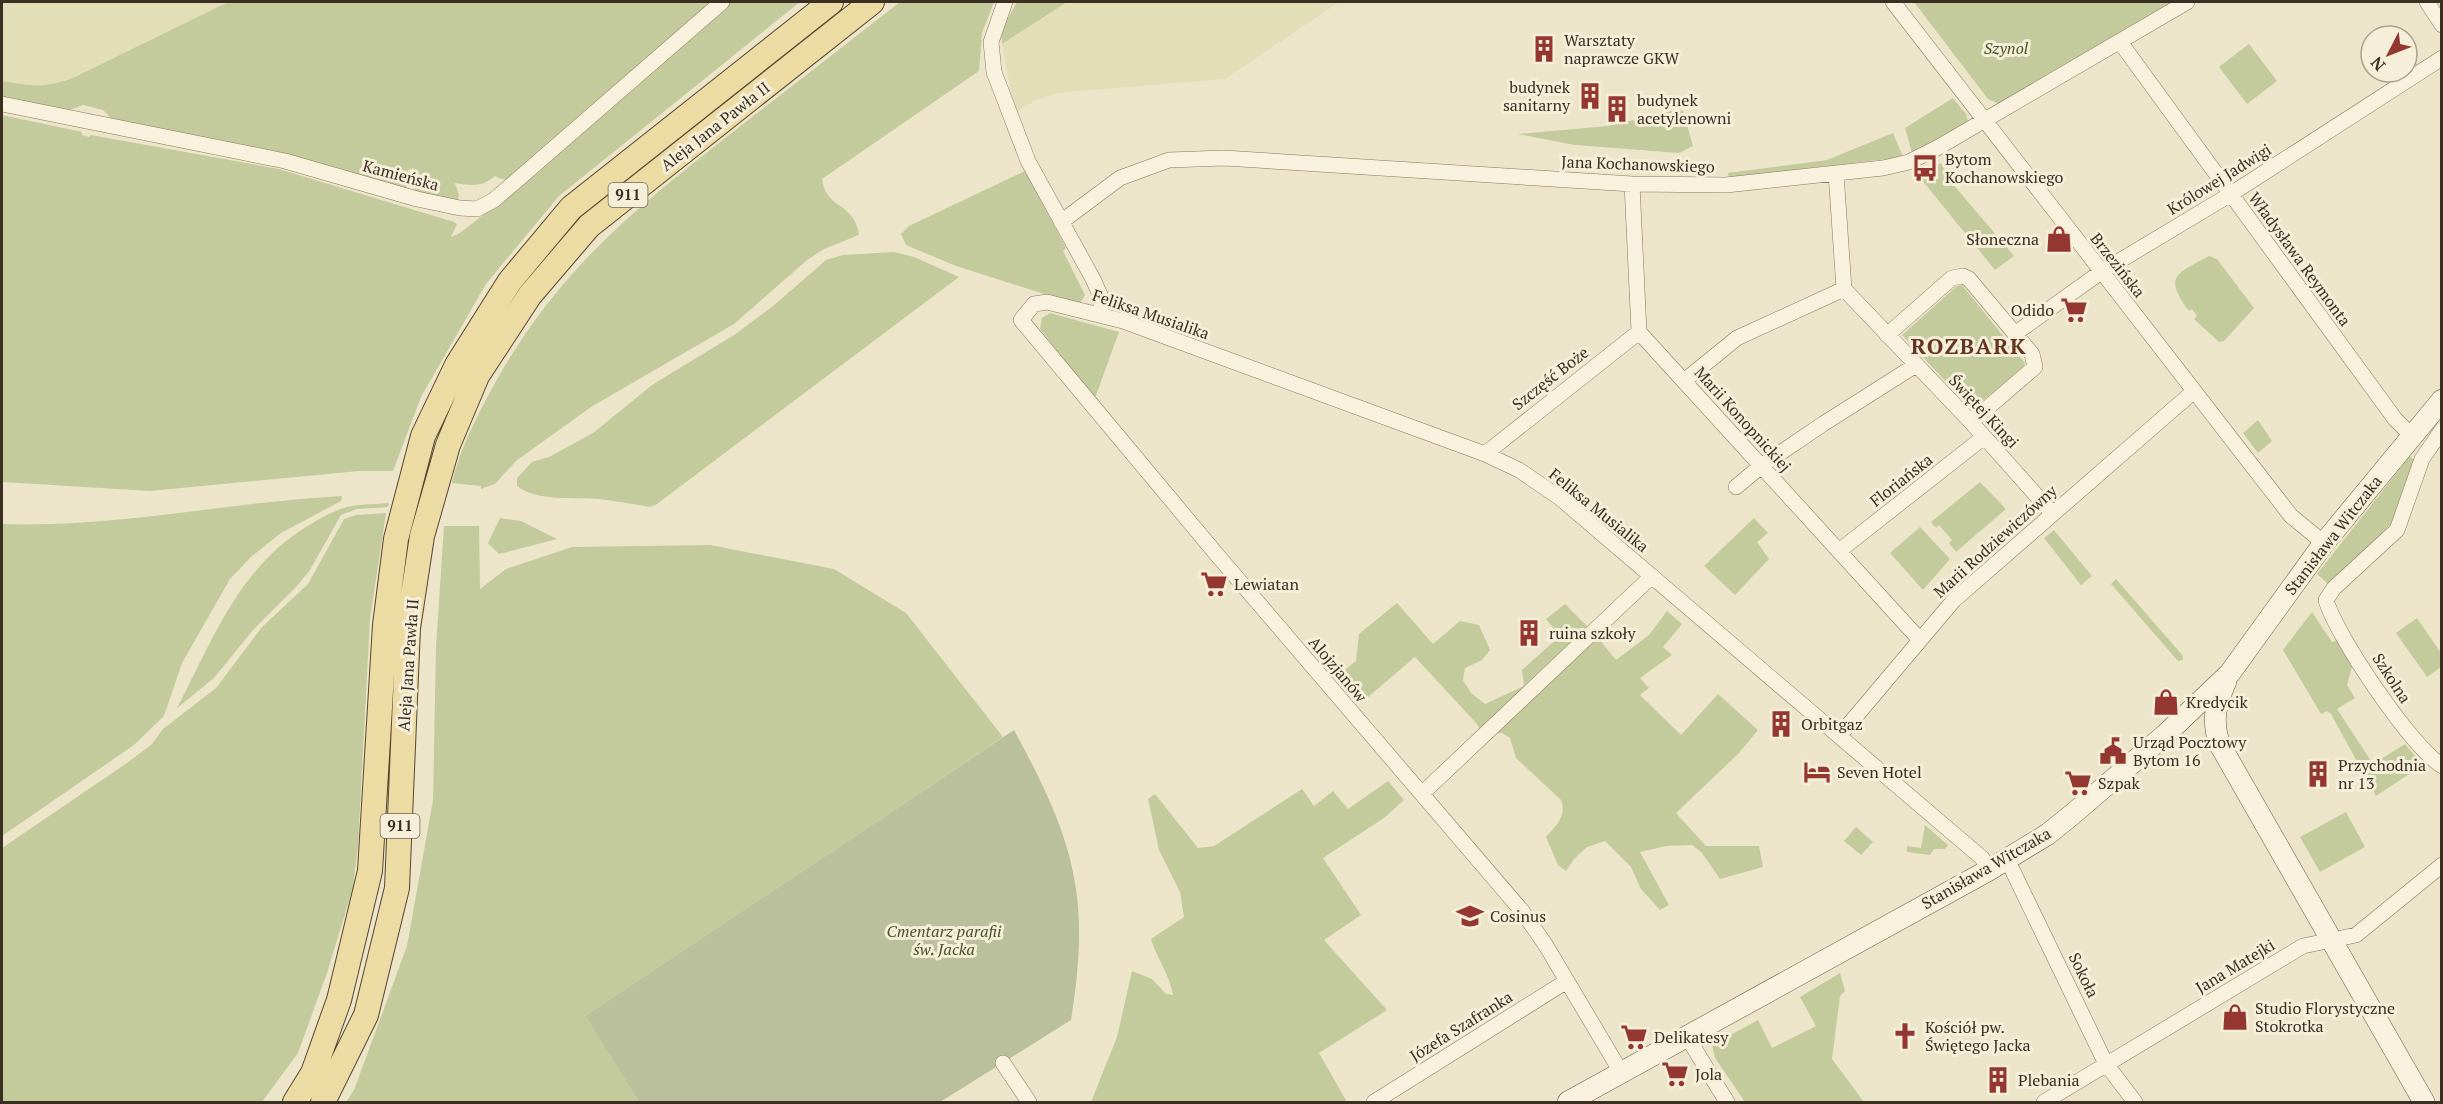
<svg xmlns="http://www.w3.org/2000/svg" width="2443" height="1104" viewBox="0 0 2443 1104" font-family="'PT Serif',serif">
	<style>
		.farmland { fill: #e2deb7 }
		.green { fill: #c3cb9d }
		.cemetery { fill: #bac09c }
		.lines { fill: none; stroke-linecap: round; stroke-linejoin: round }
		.street-casing { stroke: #89785f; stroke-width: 16 }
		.secondary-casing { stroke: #6b5942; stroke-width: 22 }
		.primary-casing { stroke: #574632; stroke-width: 26 }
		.street { stroke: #f8f1dd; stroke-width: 15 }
		.secondary { stroke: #f8f1dd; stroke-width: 21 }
		.primary { stroke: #eddba4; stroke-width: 24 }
		.labels { text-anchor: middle; stroke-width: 6; stroke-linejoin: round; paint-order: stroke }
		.shield { fill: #f5eed9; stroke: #726858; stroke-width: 1.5 }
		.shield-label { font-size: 15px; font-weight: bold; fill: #3a2f21 }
		.poi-label { font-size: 16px; fill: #3a2f21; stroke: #f5eed9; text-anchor: start }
		.park-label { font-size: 16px; font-style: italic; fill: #475529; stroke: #f5eed9 }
		.street-label { font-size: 16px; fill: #3a2f21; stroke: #f5eed9 }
		.district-label { font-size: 22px; font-weight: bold; letter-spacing: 1.5px; fill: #643523; stroke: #f5eed9 }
	</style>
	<rect width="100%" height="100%" fill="#ede5c9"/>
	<!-- farmland -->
	<path class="farmland" d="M2,2H228L75,77L41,87L2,81Z
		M1067,2H1339L1225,79L1058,93L1036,100L1015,113L1002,44Z"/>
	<!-- green -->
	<path class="green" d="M228,2H716L514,179H501L495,176C483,187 471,186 455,183L459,195L457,203L415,191L413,168L408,170L407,188L111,118L103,110L83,105L67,111L2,98V81C34,86 43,89 75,77Z
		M729,2H800L559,196L486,284L421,397L393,471H359L150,491L2,482V115L82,132V135L89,137L91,135L279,169L454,222L457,224L451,237L460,233L502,200Z
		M900,2H994L982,33L979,71L822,179C826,210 854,201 859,235L824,249L807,260L734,324L591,407L516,461L495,484L481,489V486L452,483C460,448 478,414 495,383C559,268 637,207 738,128C792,86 846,44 900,2Z
		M1017,2H1067L1002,44L1001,31Z
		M1914,2H2173L1999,104L1988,99Z
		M2249,44L2277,81L2247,104L2219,67Z
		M1953,98L1966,114L1968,122L1912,153L1905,128Z
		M1676,110L1683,111L1693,146L1679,153L1575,145L1518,134L1608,126Z
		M1893,133L1903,157L1729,178L1728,173L1827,160Z
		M1941,163L1952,183L2014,256L1995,270L1917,174Z
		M1025,171L1066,248L1063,251L1085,295L1079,305L956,266L906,245L901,234L909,226Z
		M894,252L914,257L959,277L657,504L650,507C633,504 616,501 599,499C575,497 537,502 517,486V478L532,462L549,457L593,433L652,385L734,335L773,306L826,260L843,255Z
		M2209,256L2217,259L2254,308L2224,341L2219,342L2194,319L2197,316L2192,309L2189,311C2163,276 2176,274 2209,256Z
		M1962,285L2025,363L2023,369L1977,405L1967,404L1902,335L1957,286Z
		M1050,313L1119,332L1095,398L1040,329L1042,318Z
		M2258,420L2272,441L2258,453L2243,433Z
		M2410,456L2417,463L2392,523L2329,585L2317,574Z
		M1980,482L2006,509L1956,552L1949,543L1952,540L1939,525L1936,528L1931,522Z
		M342,496L341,501L281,533L251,557L230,579L182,663L164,716L134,745L2,836V524C115,528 229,502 342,496Z
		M389,503L388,507L357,509L341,515L310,570L296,587L253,630L214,678L177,708C213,640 238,569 306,527C319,519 332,511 347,507C361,504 375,504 389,503Z
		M386,513L370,619L358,845L353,888L327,973L298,1053L262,1102H2V848L127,763L152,744L163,729L216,688L262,627L308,584L344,519L356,515Z
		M500,518L521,521L557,539L499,554L488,543Z
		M1754,518L1768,533L1757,542L1769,559L1735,595L1704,566Z
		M444,526H479L480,589L506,569L572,547L710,545L834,569L906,613L1003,737L587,1016L639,1102H346L354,1090L407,946L433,800L436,647Z
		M1920,527L1950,559L1923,590L1890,553Z
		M2054,530L2092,576L2081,585L2044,538Z
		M2116,579L2183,656V660L2178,661L2111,584Z
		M1397,603L1433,644L1460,621L1479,625L1490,650L1482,660L1465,668L1463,680L1471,693L1485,704L1524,686L1522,670L1560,636L1546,619L1565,604L1594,633L1616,660L1649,635L1667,611L1682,624L1663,647L1672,655L1640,678L1649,688L1640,695L1681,735L1718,694L1758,730L1738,754L1676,813L1706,846H1759L1763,867L1720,879L1702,853L1692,845L1666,846L1640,852L1669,905L1660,910L1641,889L1631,867L1605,841L1587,847L1574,859L1566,871L1558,865L1546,837C1556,826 1567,816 1561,800L1516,758L1510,738L1502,733L1482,734L1477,724L1415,657L1361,703L1337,676L1356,661L1359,634Z
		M2312,612L2332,642L2337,640L2352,667L2347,685L2355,698L2337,709L2373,764L2405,744L2423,765L2376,796L2331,714L2327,711L2321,714L2283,650Z
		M2417,618L2441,653V667L2427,677L2396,633Z
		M1388,781L1404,800L1384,818L1323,858L1361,915L1324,940L1387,1010L1319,1053L1347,1102H1091L1117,1037L1132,971L1152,979L1166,994L1173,995C1170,975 1157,959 1151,939L1184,917L1180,892L1159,850L1148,799L1155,794L1198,848L1214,846L1302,789L1314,806L1333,791L1348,809Z
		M2346,812L2365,847L2320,872L2300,837Z
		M1925,825L1948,845L1945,849H1934L1930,855L1907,852V846L1921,848Z
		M1856,827L1873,842L1861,855L1844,841Z
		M1840,973L1845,991L1840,996L1832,1059L1864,1102H1745L1715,1058L1712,1045L1758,1020L1772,1048L1816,1026L1800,997Z"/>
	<!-- cemetery -->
	<path class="cemetery" d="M1014,730C1039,776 1067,830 1075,883C1083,929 1078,975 1071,1020L940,1102H639L586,1016Z"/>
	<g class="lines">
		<defs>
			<path id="street" d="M1005,2L991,42L994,72L1028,161L1093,279L1101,297V314
				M1893,2L2291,516L2324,543
				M2427,2L2442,25
				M2120,42L2395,419L2412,436
				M2,104L285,161L417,199L460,208L477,209L494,200L516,181L722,2
				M1836,173L1844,289L1971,422L2052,513
				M1632,184L1639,332L1920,640
				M1061,222L1120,178L1169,160L1224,158L1632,184L1726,185L1883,168L1909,162L1937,148L2187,2
				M2016,333L2101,272L2231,194L2442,58
				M1887,335L1952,278L1963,276L1969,279L2032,354L2035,367L1971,422
				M1684,381L1737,338L1844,289
				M2442,430L2422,459L2397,530L2334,588L2326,600C2337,637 2410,745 2442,766
				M1485,454L1639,332
				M1736,487L1761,466L1823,424L1916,365
				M1839,551L1984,437
				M1840,735L1954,600L2193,392
				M1428,788L1652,576
				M2007,859L2106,1064L2135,1102
				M1686,1035L1727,1102
				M1003,1063L1029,1102
				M1621,1072L1545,944L1522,911L1218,556L1021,320L1034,304L1047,302L1123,321L1485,454L1519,470L1560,498L1982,858L1989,870
				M1374,1102L1567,981
				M2044,1102L2303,946L2356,935L2442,865"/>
			<path id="secondary" d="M2226,681C2216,704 2211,720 2220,745L2424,1102
				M1568,1102L1989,870L2048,834L2074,813L2166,734L2230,673L2324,543L2442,400"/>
			<path id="primary" d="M295,1102L313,1073L339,1000L370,871L385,625L396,539L423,436L457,365L510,281L571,208L831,2
				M323,1102L366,1015L397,888L408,628L422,536L448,445L477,376L530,295L589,226L872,2"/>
		</defs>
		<!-- street casing -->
		<use href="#street" class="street-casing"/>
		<!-- secondary casing -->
		<use href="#secondary" class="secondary-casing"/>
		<!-- primary casing -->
		<use href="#primary" class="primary-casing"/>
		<!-- street -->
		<use href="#street" class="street"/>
		<!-- secondary -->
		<use href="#secondary" class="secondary"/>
		<!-- primary -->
		<use href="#primary" class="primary"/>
	</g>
	<!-- icons -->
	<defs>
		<symbol id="building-bare" viewBox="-9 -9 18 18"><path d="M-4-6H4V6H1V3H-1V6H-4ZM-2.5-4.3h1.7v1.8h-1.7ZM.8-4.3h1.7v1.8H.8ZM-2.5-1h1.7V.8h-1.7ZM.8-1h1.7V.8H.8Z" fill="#953731" stroke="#f5eed9" stroke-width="2.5" paint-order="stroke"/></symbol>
		<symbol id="bus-bare" viewBox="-9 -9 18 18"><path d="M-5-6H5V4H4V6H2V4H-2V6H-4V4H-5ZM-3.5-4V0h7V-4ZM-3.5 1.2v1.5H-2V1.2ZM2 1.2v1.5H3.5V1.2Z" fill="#953731" stroke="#f5eed9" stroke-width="2.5" paint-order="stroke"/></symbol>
		<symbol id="shop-bare" viewBox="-9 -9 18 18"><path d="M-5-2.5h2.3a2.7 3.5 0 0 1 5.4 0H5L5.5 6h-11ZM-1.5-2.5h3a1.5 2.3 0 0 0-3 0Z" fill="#953731" stroke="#f5eed9" stroke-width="2.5" paint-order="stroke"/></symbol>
		<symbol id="supermarket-bare" viewBox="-9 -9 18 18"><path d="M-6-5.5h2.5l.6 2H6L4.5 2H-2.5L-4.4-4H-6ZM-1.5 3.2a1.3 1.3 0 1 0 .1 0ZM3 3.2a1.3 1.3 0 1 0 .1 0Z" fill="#953731" stroke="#f5eed9" stroke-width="2.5" paint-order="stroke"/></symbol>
		<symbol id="civic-bare" viewBox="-9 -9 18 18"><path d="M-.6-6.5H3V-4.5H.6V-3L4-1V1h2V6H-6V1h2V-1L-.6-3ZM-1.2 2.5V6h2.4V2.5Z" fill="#953731" stroke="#f5eed9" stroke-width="2.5" paint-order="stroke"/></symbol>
		<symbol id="hotel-bare" viewBox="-9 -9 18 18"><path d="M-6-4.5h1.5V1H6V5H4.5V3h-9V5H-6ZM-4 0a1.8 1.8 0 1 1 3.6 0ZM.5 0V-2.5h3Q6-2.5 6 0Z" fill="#953731" stroke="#f5eed9" stroke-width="2.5" paint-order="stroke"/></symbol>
		<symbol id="school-bare" viewBox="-9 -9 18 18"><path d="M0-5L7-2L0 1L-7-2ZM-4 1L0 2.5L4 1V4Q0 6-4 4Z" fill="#953731" stroke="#f5eed9" stroke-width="2.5" paint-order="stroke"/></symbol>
		<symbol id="church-bare" viewBox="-9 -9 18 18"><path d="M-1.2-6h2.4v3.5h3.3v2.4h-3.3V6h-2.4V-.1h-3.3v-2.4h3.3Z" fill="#953731" stroke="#f5eed9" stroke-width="2.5" paint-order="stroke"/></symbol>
	</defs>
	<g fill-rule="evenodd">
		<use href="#building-bare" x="1525" y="30" width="38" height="38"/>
		<use href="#building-bare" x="1571" y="77" width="38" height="38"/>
		<use href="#building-bare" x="1598" y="90" width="38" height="38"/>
		<use href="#bus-bare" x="1906" y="149" width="38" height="38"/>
		<use href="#shop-bare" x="2040" y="220" width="38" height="38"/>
		<use href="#supermarket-bare" x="2055" y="291" width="38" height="38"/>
		<use href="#supermarket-bare" x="1195" y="565" width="38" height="38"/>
		<use href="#building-bare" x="1510" y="614" width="38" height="38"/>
		<use href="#shop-bare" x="2147" y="683" width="38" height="38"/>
		<use href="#building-bare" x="1762" y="705" width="38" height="38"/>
		<use href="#civic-bare" x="2094" y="732" width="38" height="38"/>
		<use href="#hotel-bare" x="1798" y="753" width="38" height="38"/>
		<use href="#building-bare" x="2299" y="755" width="38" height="38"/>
		<use href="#supermarket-bare" x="2059" y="764" width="38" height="38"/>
		<use href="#school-bare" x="1451" y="897" width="38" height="38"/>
		<use href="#shop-bare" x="2216" y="998" width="38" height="38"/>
		<use href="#church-bare" x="1886" y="1017" width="38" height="38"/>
		<use href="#supermarket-bare" x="1615" y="1018" width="38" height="38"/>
		<use href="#supermarket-bare" x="1656" y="1055" width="38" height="38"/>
		<use href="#building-bare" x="1979" y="1061" width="38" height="38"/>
	</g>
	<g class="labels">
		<!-- shield labels -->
		<g class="shield">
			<rect x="608.5" y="183" width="39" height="24" rx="4.5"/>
			<rect x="380.5" y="814" width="39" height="24" rx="4.5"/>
		</g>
		<g class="shield-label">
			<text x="628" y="200">911</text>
			<text x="400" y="831">911</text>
		</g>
		<!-- poi labels -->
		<g class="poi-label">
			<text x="1564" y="46">Warsztaty<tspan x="1564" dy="18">naprawcze GKW</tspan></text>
			<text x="1570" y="93" text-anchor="end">budynek<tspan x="1570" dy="18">sanitarny</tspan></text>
			<text x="1637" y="106">budynek<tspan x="1637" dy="18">acetylenowni</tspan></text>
			<text x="1945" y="165">Bytom<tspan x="1945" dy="18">Kochanowskiego</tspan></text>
			<text x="2039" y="245" text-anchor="end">Słoneczna</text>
			<text x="2054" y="316" text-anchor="end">Odido</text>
			<text x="1234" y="590">Lewiatan</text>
			<text x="1549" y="639">ruina szkoły</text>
			<text x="2186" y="708">Kredycik</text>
			<text x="1801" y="730">Orbitgaz</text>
			<text x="2133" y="748">Urząd Pocztowy<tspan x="2133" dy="18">Bytom 16</tspan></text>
			<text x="2338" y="771">Przychodnia<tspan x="2338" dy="18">nr 13</tspan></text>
			<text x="1837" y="778">Seven Hotel</text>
			<text x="2098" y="789">Szpak</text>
			<text x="1490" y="922">Cosinus</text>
			<text x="2255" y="1014">Studio Florystyczne<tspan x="2255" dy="18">Stokrotka</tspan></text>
			<text x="1925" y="1033">Kościół pw.<tspan x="1925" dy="18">Świętego Jacka</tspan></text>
			<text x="1654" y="1043">Delikatesy</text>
			<text x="1695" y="1080">Jola</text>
			<text x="2018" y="1086">Plebania</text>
		</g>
		<!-- park labels -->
		<g class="park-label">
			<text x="2006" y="54">Szynol</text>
			<text x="944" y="937">Cmentarz parafii<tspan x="944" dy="18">św. Jacka</tspan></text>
		</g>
		<!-- street labels -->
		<g class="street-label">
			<text transform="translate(715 126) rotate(-38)" y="6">Aleja Jana Pawła II</text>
			<text transform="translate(1638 164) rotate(2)" y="6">Jana Kochanowskiego</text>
			<text transform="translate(401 175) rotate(15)" y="6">Kamieńska</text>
			<text transform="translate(2219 179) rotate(-32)" y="6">Królowej Jadwigi</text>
			<text transform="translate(2300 259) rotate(54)" y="6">Władysława Reymonta</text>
			<text transform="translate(2118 265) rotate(52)" y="6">Brzezińska</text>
			<text transform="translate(1151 314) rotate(19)" y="6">Feliksa Musialika</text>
			<text transform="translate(1550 378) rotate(-38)" y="6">Szczęść Boże</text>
			<text transform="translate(1984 411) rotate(47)" y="6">Świętej Kingi</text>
			<text transform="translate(1743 419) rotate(48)" y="6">Marii Konopnickiej</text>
			<text transform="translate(1901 480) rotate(-38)" y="6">Floriańska</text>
			<text transform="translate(1599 510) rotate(39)" y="6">Feliksa Musialika</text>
			<text transform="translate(2333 535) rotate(-52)" y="6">Stanisława Witczaka</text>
			<text transform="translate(1995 541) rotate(-42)" y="6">Marii Rodziewiczówny</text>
			<text transform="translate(408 665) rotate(-86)" y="6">Aleja Jana Pawła II</text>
			<text transform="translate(1338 669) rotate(50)" y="6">Alojzjanów</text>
			<text transform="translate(2392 678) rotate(57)" y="6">Szkolna</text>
			<text transform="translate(1986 868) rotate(-30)" y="6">Stanisława Witczaka</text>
			<text transform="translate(2235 966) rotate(-31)" y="6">Jana Matejki</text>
			<text transform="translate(2084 975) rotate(64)" y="6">Sokoła</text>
			<text transform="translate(1461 1026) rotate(-32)" y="6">Józefa Szafranka</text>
		</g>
		<!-- district labels -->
		<g class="district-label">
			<text x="1969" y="354">ROZBARK</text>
		</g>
	</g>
	<!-- border -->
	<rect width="2443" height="1104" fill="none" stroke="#3a2f21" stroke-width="6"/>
	<!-- north arrow -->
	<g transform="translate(2389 54) rotate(228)"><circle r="28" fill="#f5eed9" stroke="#aaa28f" stroke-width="1.5"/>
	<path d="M0-4.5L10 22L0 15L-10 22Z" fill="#953731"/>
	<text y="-9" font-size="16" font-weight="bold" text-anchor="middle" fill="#3a2f21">N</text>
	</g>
</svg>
